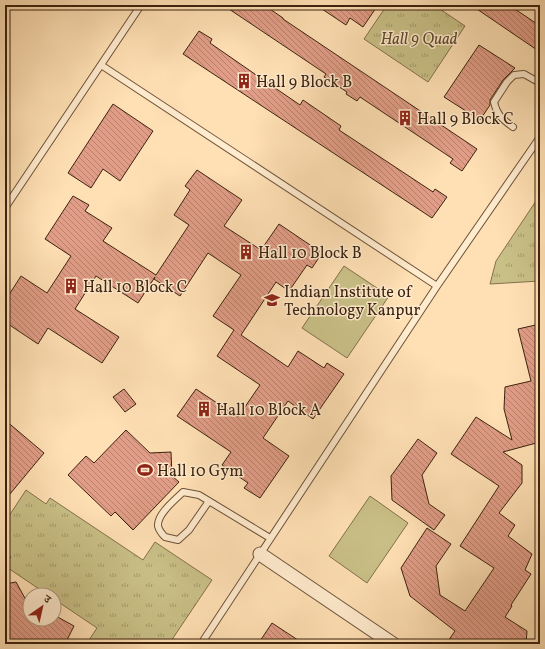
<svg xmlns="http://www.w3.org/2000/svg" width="545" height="649" viewBox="0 0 545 649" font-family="Vollkorn,'Noto Serif Devanagari',serif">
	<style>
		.grass { fill: url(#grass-tufts); stroke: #82714a }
		.pitch { fill: #c9c087; stroke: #82714a }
		.building { fill: url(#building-back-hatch); stroke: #3c220e }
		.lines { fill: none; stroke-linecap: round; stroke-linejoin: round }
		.service-casing { stroke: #6d5238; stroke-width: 8 }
		.minor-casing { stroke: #6d5238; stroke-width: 15 }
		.service { stroke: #ffebce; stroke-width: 6 }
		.minor { stroke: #ffebce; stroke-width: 13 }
		.labels { text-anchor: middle; stroke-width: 3; stroke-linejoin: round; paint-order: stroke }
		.park-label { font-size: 16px; font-style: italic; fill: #5f4a2c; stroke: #ffebce }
		.poi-label { font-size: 16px; fill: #3c220e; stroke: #ffebce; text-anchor: start }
	</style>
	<defs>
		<pattern id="grass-tufts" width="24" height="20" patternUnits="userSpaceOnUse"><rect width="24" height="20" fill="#c9c087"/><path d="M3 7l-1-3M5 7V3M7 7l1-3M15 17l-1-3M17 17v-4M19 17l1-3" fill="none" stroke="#a49c6d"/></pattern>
		<pattern id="building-back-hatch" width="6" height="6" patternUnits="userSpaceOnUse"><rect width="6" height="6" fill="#e19d87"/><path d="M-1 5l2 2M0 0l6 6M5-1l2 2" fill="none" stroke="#b8806d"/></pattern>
	</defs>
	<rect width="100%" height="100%" fill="#ffe0b4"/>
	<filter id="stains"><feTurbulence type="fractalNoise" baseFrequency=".005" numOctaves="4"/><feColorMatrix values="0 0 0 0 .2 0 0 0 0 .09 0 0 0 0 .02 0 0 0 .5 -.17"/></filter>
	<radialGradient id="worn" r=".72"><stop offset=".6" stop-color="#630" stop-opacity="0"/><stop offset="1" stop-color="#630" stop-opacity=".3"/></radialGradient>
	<!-- grass -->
	<path class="grass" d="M387,5H434L465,26L428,82L364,39Z
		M540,195V281L490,284L496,261Z
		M26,490L46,504L50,498L143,560L155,542L212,580L169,644H88L87,643L97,628L54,599V595H48L5,566L11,557L5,553V522Z"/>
	<!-- pitch -->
	<path class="pitch" d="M344,266L389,296L347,358L302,328Z
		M370,496L408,523L367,583L329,556Z"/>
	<!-- building -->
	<path class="building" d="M223,5H264L283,18V19L477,149L462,171L450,163L453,159L360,97L357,101L346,94L347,92L324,77L326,74Z
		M316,5H378L363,27L350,18L346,25Z
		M471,5H509L540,26V52Z
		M199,31L212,39L210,43L262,79L300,105L303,100L341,126L339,130L380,157L433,192L435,189L447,197L432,218L183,54Z
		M479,45L515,68L503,80L490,100V105L480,120L444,97Z
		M113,104L153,131L120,181L103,169L91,188L68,173Z
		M197,170L242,200L224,226L261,250L279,224L322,253L312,268L307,265L289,291L276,282L241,335L288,367L298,351L324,368L327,363L344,374L313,419L288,401L263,438L289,456L260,498L244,488L248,483L222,465L231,452L177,416L196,389L238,417L260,385L217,356L234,330L213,316L241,275L208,253L180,296L154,279L155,277L138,303L96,276L75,309L119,337L102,363L48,328L38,344L5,322V301L21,276L47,293L71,256L45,239L73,196L89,205L85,211L112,228L103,241L156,275L189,225L174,215L190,190L185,186Z
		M540,324V442L503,452L522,465V483L499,513L515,525L508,536L532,554L525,570L531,574L511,605L512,606L505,617L527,631L526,644H446L455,631L410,596L401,568L427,528L451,544L436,566L440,595L465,611L494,568L460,546L499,486L451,454L476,417L512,440L504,409L505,387L531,381L518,329Z
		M124,389L136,404L125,412L113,397Z
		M5,420L44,453L5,500Z
		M126,430L150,453L171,452L172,476L179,482L133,530L115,512L111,516L68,475L86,456L94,463Z
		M418,439L437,453L422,475L429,504L445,515L434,530L392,500L391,476Z
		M16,582L27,602L30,603V619H54V615L74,626L65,644H5V584Z
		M272,623L304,644H258Z"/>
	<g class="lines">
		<defs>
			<path id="service" d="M101,65L437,286
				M513,127C502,119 497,115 494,102L507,82L514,75L524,74L540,83
				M5,208L141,5
				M209,501L189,530L178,540L165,537C162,534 159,530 158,526C157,514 175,500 183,492L199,495L270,538
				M201,644L437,286L540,137"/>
			<path id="minor" d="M260,554L393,644"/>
		</defs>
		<!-- service casing -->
		<use href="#service" class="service-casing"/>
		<!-- minor casing -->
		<use href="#minor" class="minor-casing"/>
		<!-- service -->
		<use href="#service" class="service"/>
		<!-- minor -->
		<use href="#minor" class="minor"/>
	</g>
	<!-- icons -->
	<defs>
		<symbol id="building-bare" viewBox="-9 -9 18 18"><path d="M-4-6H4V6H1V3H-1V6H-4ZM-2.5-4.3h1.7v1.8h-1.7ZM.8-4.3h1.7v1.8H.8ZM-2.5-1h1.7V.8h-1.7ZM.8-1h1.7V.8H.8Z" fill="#8f2418" stroke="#ffebce" stroke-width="2.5" paint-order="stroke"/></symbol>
		<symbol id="university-bare" viewBox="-9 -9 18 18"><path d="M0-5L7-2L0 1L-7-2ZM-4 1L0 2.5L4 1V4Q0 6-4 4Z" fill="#8f2418" stroke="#ffebce" stroke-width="2.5" paint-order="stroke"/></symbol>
		<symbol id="stadium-bare" viewBox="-9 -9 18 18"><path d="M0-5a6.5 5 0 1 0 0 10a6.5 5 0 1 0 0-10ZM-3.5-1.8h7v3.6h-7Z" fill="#8f2418" stroke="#ffebce" stroke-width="2.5" paint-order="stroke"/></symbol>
	</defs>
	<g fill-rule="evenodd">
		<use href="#building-bare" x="233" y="70" width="22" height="22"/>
		<use href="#building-bare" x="394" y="107" width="22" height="22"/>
		<use href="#building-bare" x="235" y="241" width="22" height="22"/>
		<use href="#building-bare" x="60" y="275" width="22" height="22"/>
		<use href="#university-bare" x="261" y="289" width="22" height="22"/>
		<use href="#building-bare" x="193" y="398" width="22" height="22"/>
		<use href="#stadium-bare" x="134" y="459" width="22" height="22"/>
	</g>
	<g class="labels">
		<!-- park labels -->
		<g class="park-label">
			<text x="419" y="44">Hall 9 Quad</text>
		</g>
		<!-- poi labels -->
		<g class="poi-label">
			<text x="256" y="87">Hall 9 Block B</text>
			<text x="417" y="124">Hall 9 Block C</text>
			<text x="258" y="258">Hall 10 Block B</text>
			<text x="83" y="292">Hall 10 Block C</text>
			<text x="284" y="297">Indian Institute of<tspan x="284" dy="18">Technology Kanpur</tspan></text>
			<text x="216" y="415">Hall 10 Block A</text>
			<text x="157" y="476">Hall 10 Gym</text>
		</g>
	</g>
	<!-- margin -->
	<rect width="545" height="649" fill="none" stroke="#ffe0b4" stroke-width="20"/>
	<rect x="6" y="6" width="533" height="637" fill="none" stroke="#3c220e" stroke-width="2"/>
	<rect x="10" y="10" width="525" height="629" fill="none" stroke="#3c220e"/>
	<!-- north arrow -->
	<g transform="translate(42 607) rotate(34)"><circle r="19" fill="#ffebce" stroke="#b19b81"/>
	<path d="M0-3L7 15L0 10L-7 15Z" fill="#8f2418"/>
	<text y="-6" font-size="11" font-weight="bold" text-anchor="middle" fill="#3c220e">उ</text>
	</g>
	<rect width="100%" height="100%" filter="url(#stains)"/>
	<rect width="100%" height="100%" fill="url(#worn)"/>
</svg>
